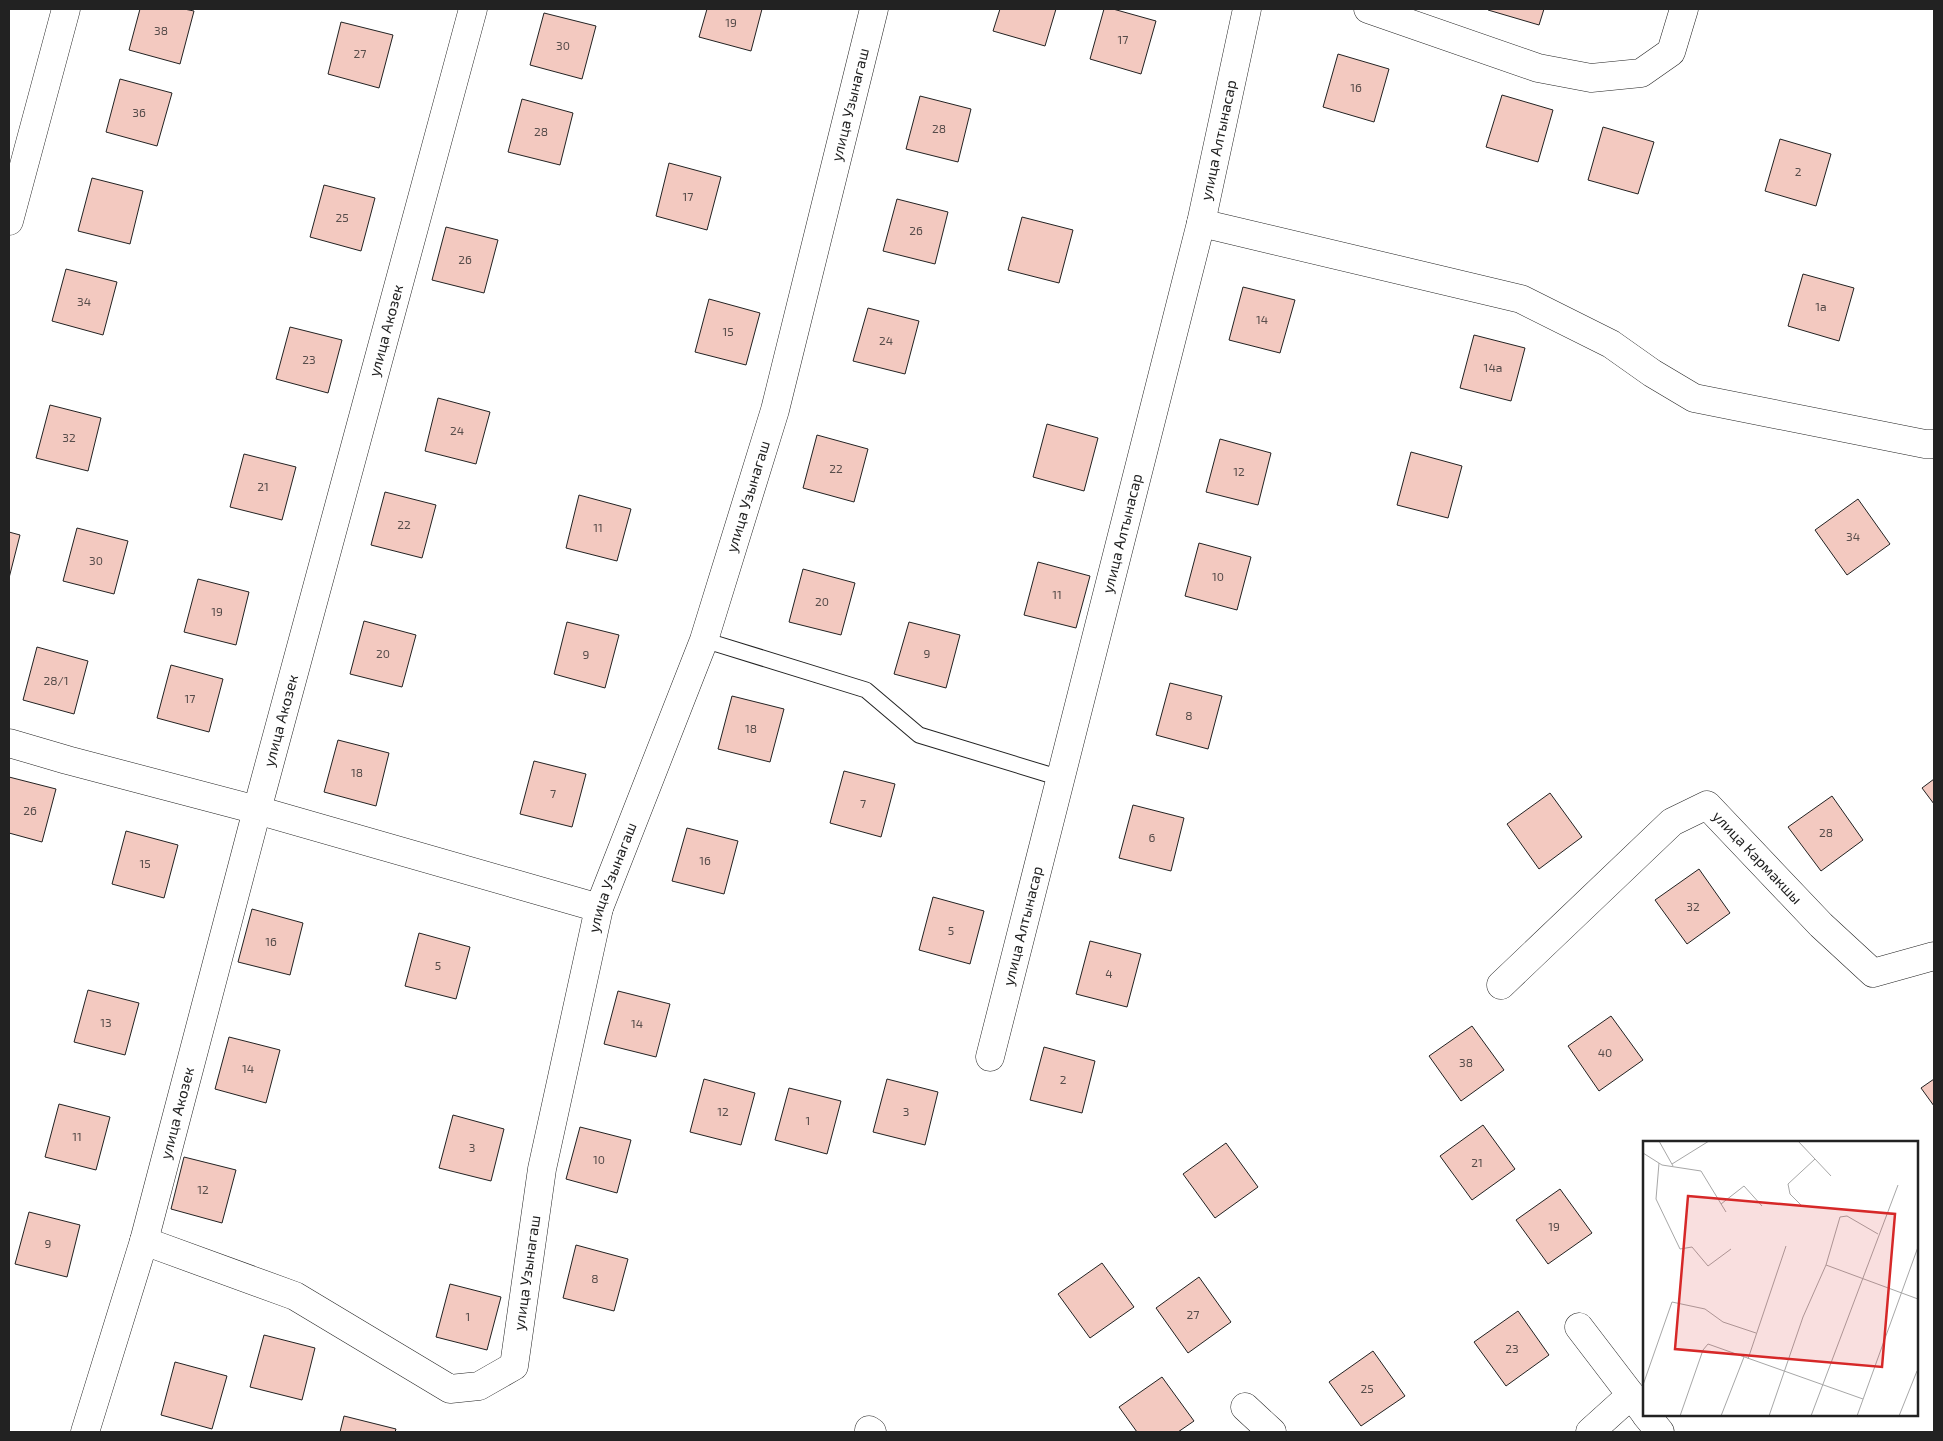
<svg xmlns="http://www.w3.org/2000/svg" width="1943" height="1441" viewBox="0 0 1943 1441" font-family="'Exo 2',sans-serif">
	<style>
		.building { fill: #f3c9c0; stroke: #222 }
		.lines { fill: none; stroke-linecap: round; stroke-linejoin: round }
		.service-casing { stroke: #222; stroke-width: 17 }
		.minor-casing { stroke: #222; stroke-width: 29 }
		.tertiary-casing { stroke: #222; stroke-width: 29 }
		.service { stroke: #fff; stroke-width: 15 }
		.minor { stroke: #fff; stroke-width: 28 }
		.tertiary { stroke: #fff; stroke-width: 28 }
		.labels { text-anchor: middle; stroke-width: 4; stroke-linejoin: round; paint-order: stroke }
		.number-label { font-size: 12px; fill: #564c4a }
		.street-label { font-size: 15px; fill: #222; stroke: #fff }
		.inset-road { fill: none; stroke: #a7a7a7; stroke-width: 1 }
		.view { fill: #d62828; fill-opacity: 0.15; stroke: #d62828; stroke-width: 2.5 }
		.inset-edge { fill: none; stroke: #222; stroke-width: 2.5 }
	</style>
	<rect width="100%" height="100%" fill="#fff"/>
	<!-- building -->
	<path class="building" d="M140,9H184L194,11L180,64L129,50Z
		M707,9H762L751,51L699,37Z
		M1000,9H1056L1045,46L993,31Z
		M1104,9H1113L1156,21L1141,74L1090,59Z
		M1488,9H1544L1539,25L1488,10Z
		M544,13L596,26L582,79L530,65Z
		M341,22L393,35L379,88L328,74Z
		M1338,54L1389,69L1374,122L1323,107Z
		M120,79L172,93L157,146L106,132Z
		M1502,95L1553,110L1538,162L1486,147Z
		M920,96L971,109L958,162L906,149Z
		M522,99L573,113L560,165L508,152Z
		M1603,127L1654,142L1638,194L1588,180Z
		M1780,139L1831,154L1816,206L1765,191Z
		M669,163L721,177L707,230L656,216Z
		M92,178L143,191L130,244L78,231Z
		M324,185L375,198L361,251L310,237Z
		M897,199L948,212L935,264L883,251Z
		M1022,217L1073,230L1059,283L1008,270Z
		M446,227L498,240L484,293L432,280Z
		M66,269L117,282L103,335L52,321Z
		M1803,274L1854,288L1839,341L1788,326Z
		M1243,287L1295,300L1280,353L1229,340Z
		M709,299L760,313L746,365L695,352Z
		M868,308L919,321L905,374L853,361Z
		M290,327L342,340L328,393L276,379Z
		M1474,335L1525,348L1511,401L1460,388Z
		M438,398L490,412L476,464L425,451Z
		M50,405L101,418L88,471L36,458Z
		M1047,424L1098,438L1084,491L1033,477Z
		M817,435L868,449L854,502L803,488Z
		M1220,439L1271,453L1258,505L1206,492Z
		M1411,452L1462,466L1448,518L1397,505Z
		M244,454L296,467L282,520L230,507Z
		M385,492L436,505L422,558L371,545Z
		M579,495L631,509L617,561L566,548Z
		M1858,499L1890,544L1847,575L1815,530Z
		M77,528L128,541L114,594L63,581Z
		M9,532L20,535L9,578Z
		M1199,543L1251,557L1237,610L1185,596Z
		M1038,562L1090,576L1076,628L1024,615Z
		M803,569L855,583L841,635L789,622Z
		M198,579L249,592L236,645L184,632Z
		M364,621L416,635L402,687L350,674Z
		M567,622L619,635L605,688L554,674Z
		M909,622L960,635L946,688L894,674Z
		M37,647L88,661L74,714L23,700Z
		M171,665L223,679L209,732L157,718Z
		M1170,683L1222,696L1208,749L1156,735Z
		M732,696L784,709L770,762L718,749Z
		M338,740L389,753L376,806L324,792Z
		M534,761L586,774L572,827L520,814Z
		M844,771L895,784L881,837L830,823Z
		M9,777L56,789L42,842L9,833Z
		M1934,779V804L1922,788Z
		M1550,793L1582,837L1539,869L1507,824Z
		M1832,796L1863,840L1821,871L1788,827Z
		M1133,805L1184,818L1171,871L1119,858Z
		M687,828L738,841L724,894L672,881Z
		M126,831L178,845L164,898L112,884Z
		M1699,869L1730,913L1687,944L1655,900Z
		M933,897L984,911L970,964L919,950Z
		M252,909L303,923L290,975L238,962Z
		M419,933L470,947L456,999L405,986Z
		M1090,941L1141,954L1127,1007L1076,994Z
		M88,990L139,1003L125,1055L74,1042Z
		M618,991L670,1004L656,1057L604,1044Z
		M1611,1016L1643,1060L1599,1091L1568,1046Z
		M1472,1026L1504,1070L1461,1101L1429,1056Z
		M229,1037L280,1050L266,1103L215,1089Z
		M1044,1047L1095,1061L1082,1113L1030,1100Z
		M704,1079L755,1093L741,1145L690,1132Z
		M887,1079L938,1092L925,1145L873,1132Z
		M1934,1079V1106L1921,1088Z
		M789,1088L841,1101L827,1154L775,1140Z
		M59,1104L110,1117L96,1170L45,1157Z
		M453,1115L504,1129L491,1181L439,1168Z
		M1483,1125L1515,1169L1472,1200L1440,1156Z
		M580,1127L631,1140L617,1193L566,1179Z
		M1226,1143L1258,1187L1215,1218L1183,1174Z
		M184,1157L236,1170L222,1223L171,1209Z
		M1560,1189L1592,1233L1548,1264L1516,1220Z
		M29,1212L80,1225L67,1277L15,1264Z
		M576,1245L628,1259L614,1311L563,1298Z
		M1102,1263L1134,1307L1090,1338L1058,1294Z
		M1199,1277L1231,1322L1188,1353L1156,1308Z
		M450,1284L501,1297L487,1350L436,1337Z
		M1518,1311L1549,1355L1506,1386L1474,1342Z
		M264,1335L315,1348L302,1400L250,1387Z
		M1373,1351L1405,1396L1361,1426L1329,1382Z
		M175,1362L227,1376L212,1429L161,1415Z
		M1162,1377L1194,1421L1178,1432H1137L1119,1407Z
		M344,1416L396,1429L395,1432H340Z"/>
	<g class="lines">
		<defs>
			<path id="service" d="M704,640L866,690L919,735L1060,778"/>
			<g id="minor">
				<path d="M1368,9L1538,68L1591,78L1641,73L1671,52L1684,9"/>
				<path d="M1201,223L1521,299L1611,344L1652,373L1694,398L1925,444H1934"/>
				<path d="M9,743L67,760L257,810L599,908"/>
				<path id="s1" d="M1501,985L1672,822L1707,805L1821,925L1873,973L1934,956"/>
				<path id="s2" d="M990,1057L1201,223L1247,9"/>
				<path id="s3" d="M144,1241L295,1296L450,1389L479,1386L514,1366L542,1169L599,908L704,640L775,410L874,9"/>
				<path d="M1579,1327L1644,1412"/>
				<path d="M1245,1407L1272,1432"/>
				<path d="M1646,1415L1660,1432"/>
				<path d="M869,1430L872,1432"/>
				<path id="s4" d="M85,1432L144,1241L257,810L473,9"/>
				<path d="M1590,1432L1631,1395"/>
			</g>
			<path id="tertiary" d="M9,221L66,9"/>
		</defs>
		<!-- service casing -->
		<use href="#service" class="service-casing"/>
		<!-- minor casing -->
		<use href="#minor" class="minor-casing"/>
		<!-- tertiary casing -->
		<use href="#tertiary" class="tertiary-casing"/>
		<!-- service -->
		<use href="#service" class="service"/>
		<!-- minor -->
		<use href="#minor" class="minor"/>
		<!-- tertiary -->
		<use href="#tertiary" class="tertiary"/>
	</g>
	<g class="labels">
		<!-- number labels -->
		<g class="number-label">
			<text x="731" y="27">19</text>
			<text x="161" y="35">38</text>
			<text x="1123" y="44">17</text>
			<text x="563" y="50">30</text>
			<text x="360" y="58">27</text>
			<text x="1356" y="92">16</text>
			<text x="139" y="117">36</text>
			<text x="939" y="133">28</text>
			<text x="541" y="136">28</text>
			<text x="1798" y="176">2</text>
			<text x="688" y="201">17</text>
			<text x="342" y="222">25</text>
			<text x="916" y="235">26</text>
			<text x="465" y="264">26</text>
			<text x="84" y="306">34</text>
			<text x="1821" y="311">1а</text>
			<text x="1262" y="324">14</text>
			<text x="728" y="336">15</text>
			<text x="886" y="345">24</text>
			<text x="309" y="364">23</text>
			<text x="1493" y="372">14а</text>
			<text x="457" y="435">24</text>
			<text x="69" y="442">32</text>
			<text x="836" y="473">22</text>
			<text x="1239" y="476">12</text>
			<text x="263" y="491">21</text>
			<text x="404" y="529">22</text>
			<text x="598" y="532">11</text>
			<text x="1853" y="541">34</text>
			<text x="96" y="565">30</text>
			<text x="1218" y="581">10</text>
			<text x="1057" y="599">11</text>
			<text x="822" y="606">20</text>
			<text x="217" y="616">19</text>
			<text x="383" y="658">20</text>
			<text x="927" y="658">9</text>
			<text x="586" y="659">9</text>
			<text x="56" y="685">28/1</text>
			<text x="190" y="703">17</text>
			<text x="1189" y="720">8</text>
			<text x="751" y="733">18</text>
			<text x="357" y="777">18</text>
			<text x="553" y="798">7</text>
			<text x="863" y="808">7</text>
			<text x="30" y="815">26</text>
			<text x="1826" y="837">28</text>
			<text x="1152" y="842">6</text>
			<text x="705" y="865">16</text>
			<text x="145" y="868">15</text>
			<text x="1693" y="911">32</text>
			<text x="951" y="935">5</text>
			<text x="271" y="946">16</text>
			<text x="438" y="970">5</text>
			<text x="1109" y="978">4</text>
			<text x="106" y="1027">13</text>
			<text x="637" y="1028">14</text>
			<text x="1605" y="1057">40</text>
			<text x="1466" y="1067">38</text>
			<text x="248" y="1073">14</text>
			<text x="1063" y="1084">2</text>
			<text x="723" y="1116">12</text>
			<text x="906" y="1116">3</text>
			<text x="808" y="1125">1</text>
			<text x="77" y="1141">11</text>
			<text x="472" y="1152">3</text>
			<text x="599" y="1164">10</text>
			<text x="1477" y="1167">21</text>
			<text x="203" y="1194">12</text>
			<text x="1554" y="1231">19</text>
			<text x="48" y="1248">9</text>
			<text x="595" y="1283">8</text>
			<text x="1193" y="1319">27</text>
			<text x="468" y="1321">1</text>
			<text x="1512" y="1353">23</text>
			<text x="1367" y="1393">25</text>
		</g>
		<!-- street labels -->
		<g class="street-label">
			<text dy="5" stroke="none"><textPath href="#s3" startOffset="1720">улица Узынагаш</textPath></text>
			<text dy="5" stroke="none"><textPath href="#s2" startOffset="945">улица Алтынасар</textPath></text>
			<text dy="5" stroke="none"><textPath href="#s4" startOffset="1142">улица Акозек</textPath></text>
			<text dy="5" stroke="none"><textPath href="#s3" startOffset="1315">улица Узынагаш</textPath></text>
			<text dy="5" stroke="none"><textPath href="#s2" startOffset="540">улица Алтынасар</textPath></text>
			<text dy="5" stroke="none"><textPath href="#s4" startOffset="738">улица Акозек</textPath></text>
			<text dy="5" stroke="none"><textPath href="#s1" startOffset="348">улица Кармакшы</textPath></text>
			<text dy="5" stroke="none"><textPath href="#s3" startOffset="910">улица Узынагаш</textPath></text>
			<text dy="5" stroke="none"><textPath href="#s2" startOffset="135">улица Алтынасар</textPath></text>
			<text dy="5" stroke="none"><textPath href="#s4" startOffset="332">улица Акозек</textPath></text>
			<text dy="5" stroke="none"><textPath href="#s3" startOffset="505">улица Узынагаш</textPath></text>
		</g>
	</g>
	<!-- overview -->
	<g transform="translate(1643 1141)">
		<rect width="275" height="275" fill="#fff"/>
		<path class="inset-road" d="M16,0L30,25M155,0L188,35M0,12L19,24L58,30L83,71M16,22L13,58L37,108L49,106L65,125L88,108M29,23L66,0M78,63L101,45L119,65M160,66L147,53L145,43L172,18M183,124L275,158M105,218L143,105M0,244L29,161L62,168L80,181L113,192M37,275L60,209L65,203L220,258M78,275L101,216M126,275L160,176L183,124L197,76L204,75L235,93M168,275L255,44M214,275L275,106M256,275L274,230"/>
		<path class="view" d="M45,55L252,73L239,226L32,208Z"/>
		<rect width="275" height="275" class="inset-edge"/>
	</g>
	<!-- border -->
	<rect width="1943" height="1441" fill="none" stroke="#222222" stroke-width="20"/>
</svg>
